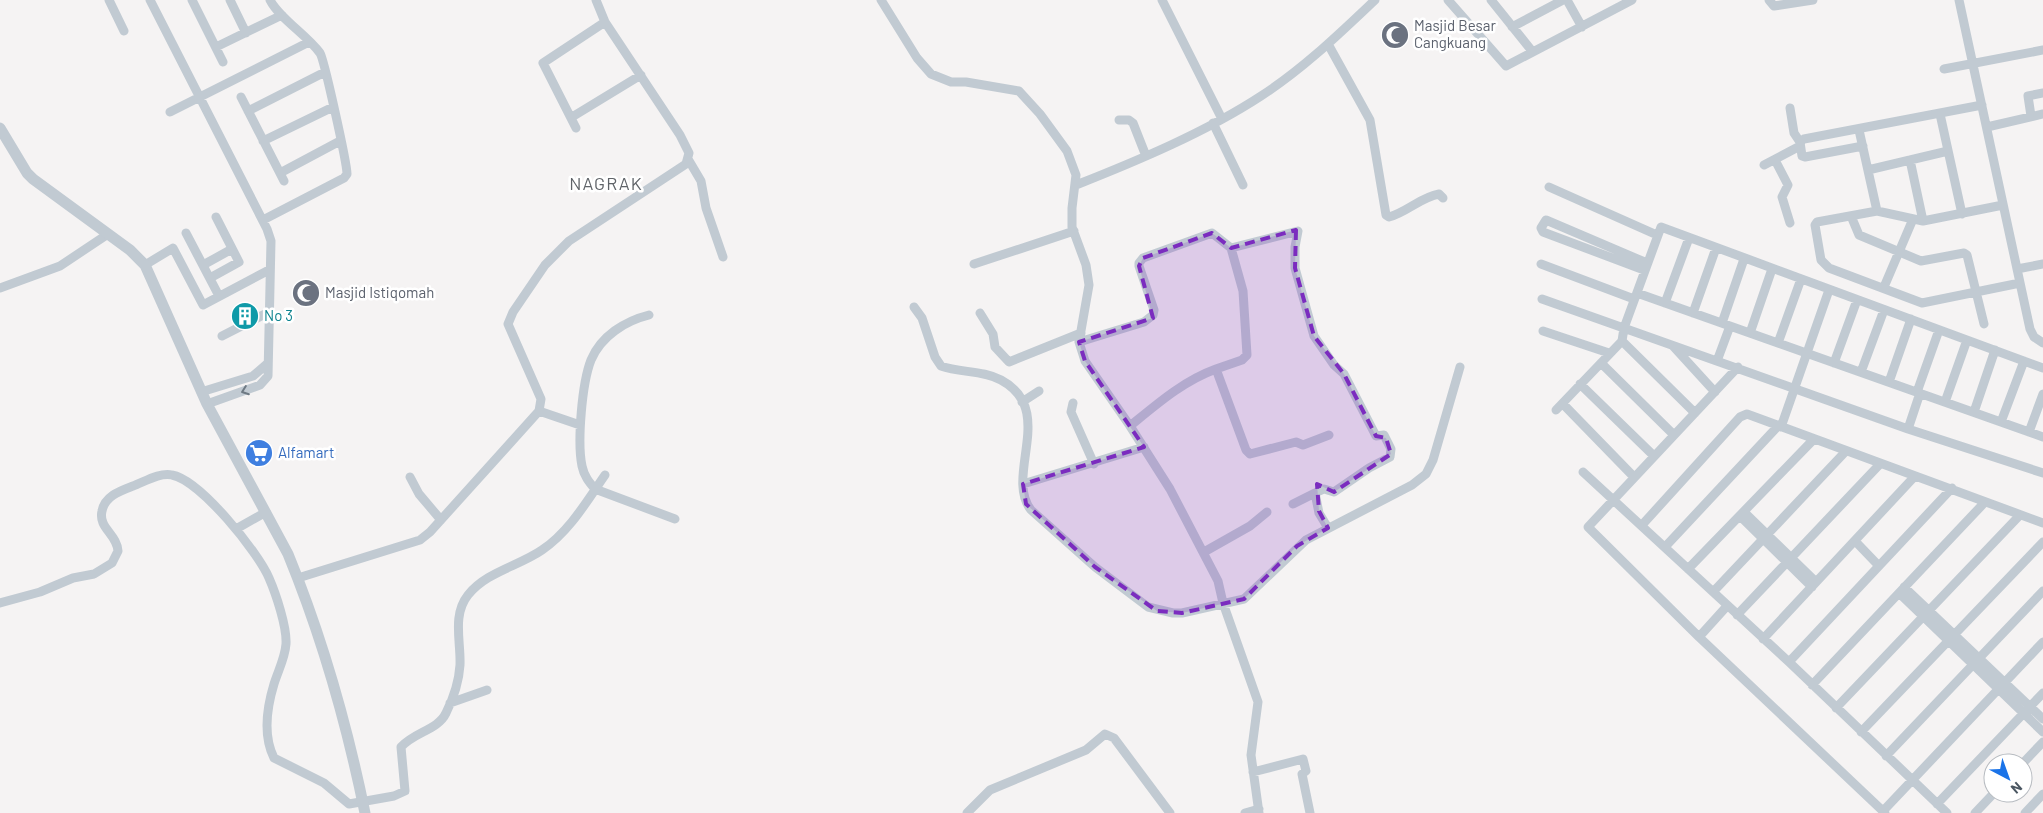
<svg xmlns="http://www.w3.org/2000/svg" width="2043" height="813" viewBox="0 0 2043 813" font-family="Barlow,sans-serif">
	<style>
		.lines { fill: none; stroke-linecap: round; stroke-linejoin: round }
		.minor { stroke: #c1cad2; stroke-width: 9 }
		.tertiary { stroke: #c1cad2; stroke-width: 11 }
		.oneway { stroke: #6e7983 }
		.marked { fill: #7b2cbf; fill-opacity: 0.2; stroke: #7b2cbf; stroke-width: 4; stroke-dasharray: 10 6; stroke-linejoin: round }
		.labels { text-anchor: middle; stroke-width: 5; stroke-linejoin: round; paint-order: stroke }
		.worship-label { font-size: 15px; fill: #5b616d; stroke: #fff; text-anchor: start }
		.culture-label { font-size: 15px; fill: #0d838f; stroke: #fff; text-anchor: start }
		.shop-label { font-size: 15px; fill: #366cbe; stroke: #fff; text-anchor: start }
		.quarter-label { font-size: 18px; letter-spacing: 1px; fill: #5f6368; stroke: #fff }
	</style>
	<rect width="100%" height="100%" fill="#f5f3f3"/>
	<g class="lines">
		<!-- minor -->
		<path class="minor" d="M109,0L124,31
			M150,0L267,229L271,241L268,376L260,385L207,404
			M192,0L223,62
			M230,0L246,33
			M881,0L917,58L931,74L951,82H966L1019,91L1040,114L1067,151L1076,175L1072,208V227L1086,265L1089,285L1079,342L1085,361L1130,426L1170,489L1218,581L1223,603L1258,702L1251,755L1259,813
			M1162,0L1222,119
			M1448,0L1506,66L1632,0
			M1491,0L1532,51
			M1567,0L1582,27
			M1769,0L1774,6L1813,0
			M1959,0L2030,329L2034,337L2043,343
			M1512,27L1563,0
			M1328,44L1370,120L1386,215L1389,217C1407,212 1421,197 1439,194L1443,198
			M216,47L282,15
			M1944,69L2043,50
			M241,97L284,181
			M1790,108L1794,133L1800,142
			M248,111L325,72
			M170,112L309,42
			M1940,114L1962,214
			M2031,116L2028,96L2043,93
			M572,117L641,75
			M1119,120H1129L1133,123L1146,156
			M1213,123L1243,185
			M1987,127L2043,114
			M576,128L543,63L605,22
			M1859,130L1877,211
			M263,141L333,107
			M1863,146L1805,157L1802,156L1800,142L1804,139L1982,105
			M688,159L701,181L706,208L723,257
			M1775,160L1788,185L1782,197L1790,223
			M1910,160L1923,221
			M1764,165L1800,146
			M1868,170L1948,151
			M280,173L340,141
			M1076,185C1137,161 1206,132 1261,96C1303,69 1339,34 1375,0
			M1549,187L1657,235
			M2003,205L1923,221L1877,211L1817,222L1815,225L1821,260L1829,268L1922,303L2020,283
			M1851,216L1859,235L1921,261L1964,253L1967,255L1984,324
			M263,220L344,178L347,174C347,163 324,59 320,53C307,35 279,18 270,0
			M186,233L219,296
			M974,264L1074,231
			M1541,264L1634,299
			M145,265L173,248L203,305L269,270
			M203,265L232,249
			M2017,269L2043,264
			M1644,270L1543,232L1541,228L1546,220L1647,263
			M210,278L239,262L216,217
			M1884,287L1913,219
			M0,288L60,266L108,234
			M1637,293L2043,437
			M1542,299L1908,429L2043,473
			M1665,303L1689,238
			M914,307L922,318L935,357L941,366C960,373 983,370 1001,380C1057,410 1004,476 1031,510L1095,567L1148,607L1173,613H1182L1244,599L1306,540L1412,485L1426,474L1433,460L1460,367
			M980,313L993,334L995,347L1009,362L1081,333
			M1693,313L1716,248
			M649,315C625,321 601,336 591,360C582,383 577,442 582,466C584,476 589,482 595,489L675,519
			M1722,323L1744,259
			M1543,331L1609,353
			M1750,333L1772,269
			M222,336L269,312
			M1622,341L1695,413
			M1079,342L1144,322L1153,315L1154,310L1139,266V263L1143,258L1212,233L1231,248L1298,231L1295,247V268L1314,336L1334,365L1344,374L1376,436L1384,435L1391,449L1390,457L1369,468L1334,492L1324,489L1315,493L1319,513L1328,528
			M1778,343L1801,279
			M1673,346L1715,392
			M1717,361L1730,326
			M1601,363L1674,435
			M1834,363L1857,300
			M1738,367L1588,527L1699,637L1885,813
			M1216,369L1242,360L1247,355L1243,291L1231,248
			M1861,372L1884,310
			M1889,382L1911,319
			M1580,384L1654,456
			M201,392L253,376L267,364
			M1917,392L1939,330
			M1022,402L1039,391
			M1945,402L1967,340
			M1073,403L1071,412L1094,464
			M1563,404L1634,477
			M1556,410L1622,341L1624,328L1661,227L2043,368
			M539,411L580,425
			M1974,412L1995,350
			M2001,422L2024,361
			M1130,426C1157,404 1183,381 1216,369L1246,450L1250,454L1296,442L1303,445L1329,435
			M1781,427L1829,290
			M1908,429L1920,393
			M2029,432L2043,394
			M1583,472L1789,662L1947,813
			M410,477L419,494L441,520
			M1023,484L1144,447
			M1293,504L1315,493
			M1744,512L1816,582
			M1740,516L1812,587
			M1642,525L1740,417L1747,414L2043,523
			M236,529L266,512
			M1855,541L1879,566
			M1665,547L1778,426
			M1204,552L1250,526L1267,512
			M1688,569L1814,439
			M298,578L420,540L430,532L539,411L541,399L508,324L513,312L545,265L569,241L686,164L689,153L680,135L605,22L596,0
			M1904,587L2043,719
			M1713,592L1846,451
			M1899,593L2043,732
			M0,603L40,592L73,578L94,574L112,563L118,551C117,534 98,528 102,511C105,496 120,491 133,486C144,482 160,472 172,475C200,480 258,552 269,578C276,594 287,627 286,644C285,658 278,671 274,684C267,707 263,736 274,758L324,783L349,804L394,796L405,791L401,747C414,732 438,730 446,713C453,699 459,681 460,665C461,642 452,615 468,595C486,572 519,566 542,550C569,532 587,501 605,475
			M1737,615L1880,464
			M1699,637L1727,606
			M1763,639L1915,476
			M1789,662L1952,488
			M1812,685L1985,502
			M450,703L487,690
			M1836,708L2020,515
			M1861,732L2043,542
			M1886,756L2043,591
			M2023,763L2043,742
			M1253,772L1303,759L1306,771L1302,774L1310,813
			M1937,804L2043,693
			M1883,811L2043,642
			M967,813L990,790L1086,750L1105,734L1114,738L1170,813
			M1245,813L1259,809
			M1975,813L1994,793
			M2025,813L2043,794"/>
		<!-- tertiary -->
		<path class="tertiary" d="M0,128L27,173L33,179L130,250L145,265L207,404L288,554C322,637 347,725 365,813"/>
	</g>
	<!-- one-way arrows -->
	<defs><path id="oneway-chevron" d="M-2-3.5L2.5 0L-2 3.5" fill="none" stroke-width="1.6" stroke-linecap="round" stroke-linejoin="round" transform="scale(1.25)"/></defs>
	<use class="oneway" href="#oneway-chevron" transform="translate(245 391) rotate(160)"/>
	<!-- marked area -->
	<path class="marked" d="M1296,230L1295,268L1314,336L1344,374L1376,436L1386,438L1391,454L1334,492L1317,484L1319,511L1328,528L1297,546L1244,599L1182,613L1157,611L1095,567L1026,504L1023,484L1144,447L1085,361L1079,342L1153,318L1139,266L1143,258L1212,233L1231,248Z"/>
	<!-- icons -->
	<defs>
		<symbol id="mosque-disc" viewBox="-11 -11 22 22"><circle r="9.5" fill="#6b7280" stroke="#fff"/><path d="M3.5-4.9A6 6 0 1 0 3.5 4.9A5 5 0 1 1 3.5-4.9Z" fill="#fff"/></symbol>
		<symbol id="building-disc" viewBox="-11 -11 22 22"><circle r="9.5" fill="#0f9aa8" stroke="#fff"/><path d="M-4-6H4V6H1V3H-1V6H-4ZM-2.5-4.3h1.7v1.8h-1.7ZM.8-4.3h1.7v1.8H.8ZM-2.5-1h1.7V.8h-1.7ZM.8-1h1.7V.8H.8Z" fill="#fff"/></symbol>
		<symbol id="supermarket-disc" viewBox="-11 -11 22 22"><circle r="9.5" fill="#3f7fe0" stroke="#fff"/><path d="M-6-5.5h2.5l.6 2H6L4.5 2H-2.5L-4.4-4H-6ZM-1.5 3.2a1.3 1.3 0 1 0 .1 0ZM3 3.2a1.3 1.3 0 1 0 .1 0Z" fill="#fff"/></symbol>
	</defs>
	<g fill-rule="evenodd">
		<use href="#mosque-disc" x="1379" y="19" width="32" height="32"/>
		<use href="#mosque-disc" x="290" y="277" width="32" height="32"/>
		<use href="#building-disc" x="229" y="300" width="32" height="32"/>
		<use href="#supermarket-disc" x="243" y="437" width="32" height="32"/>
	</g>
	<g class="labels">
		<!-- worship labels -->
		<g class="worship-label">
			<text x="1414" y="31">Masjid Besar<tspan x="1414" dy="17">Cangkuang</tspan></text>
			<text x="325" y="298">Masjid Istiqomah</text>
		</g>
		<!-- culture labels -->
		<g class="culture-label">
			<text x="264" y="321">No 3</text>
		</g>
		<!-- shop labels -->
		<g class="shop-label">
			<text x="278" y="458">Alfamart</text>
		</g>
		<!-- quarter labels -->
		<g class="quarter-label">
			<text x="606" y="190">NAGRAK</text>
		</g>
	</g>
	<!-- north arrow -->
	<g transform="translate(2008 778) rotate(139)"><circle r="24" fill="#ffffff" stroke="#b7bbc0"/>
	<path d="M0-4L9 19L0 12L-9 19Z" fill="#1a73e8"/>
	<text y="-8" font-size="14" font-weight="bold" text-anchor="middle" fill="#4a5661">N</text>
	</g>
</svg>
